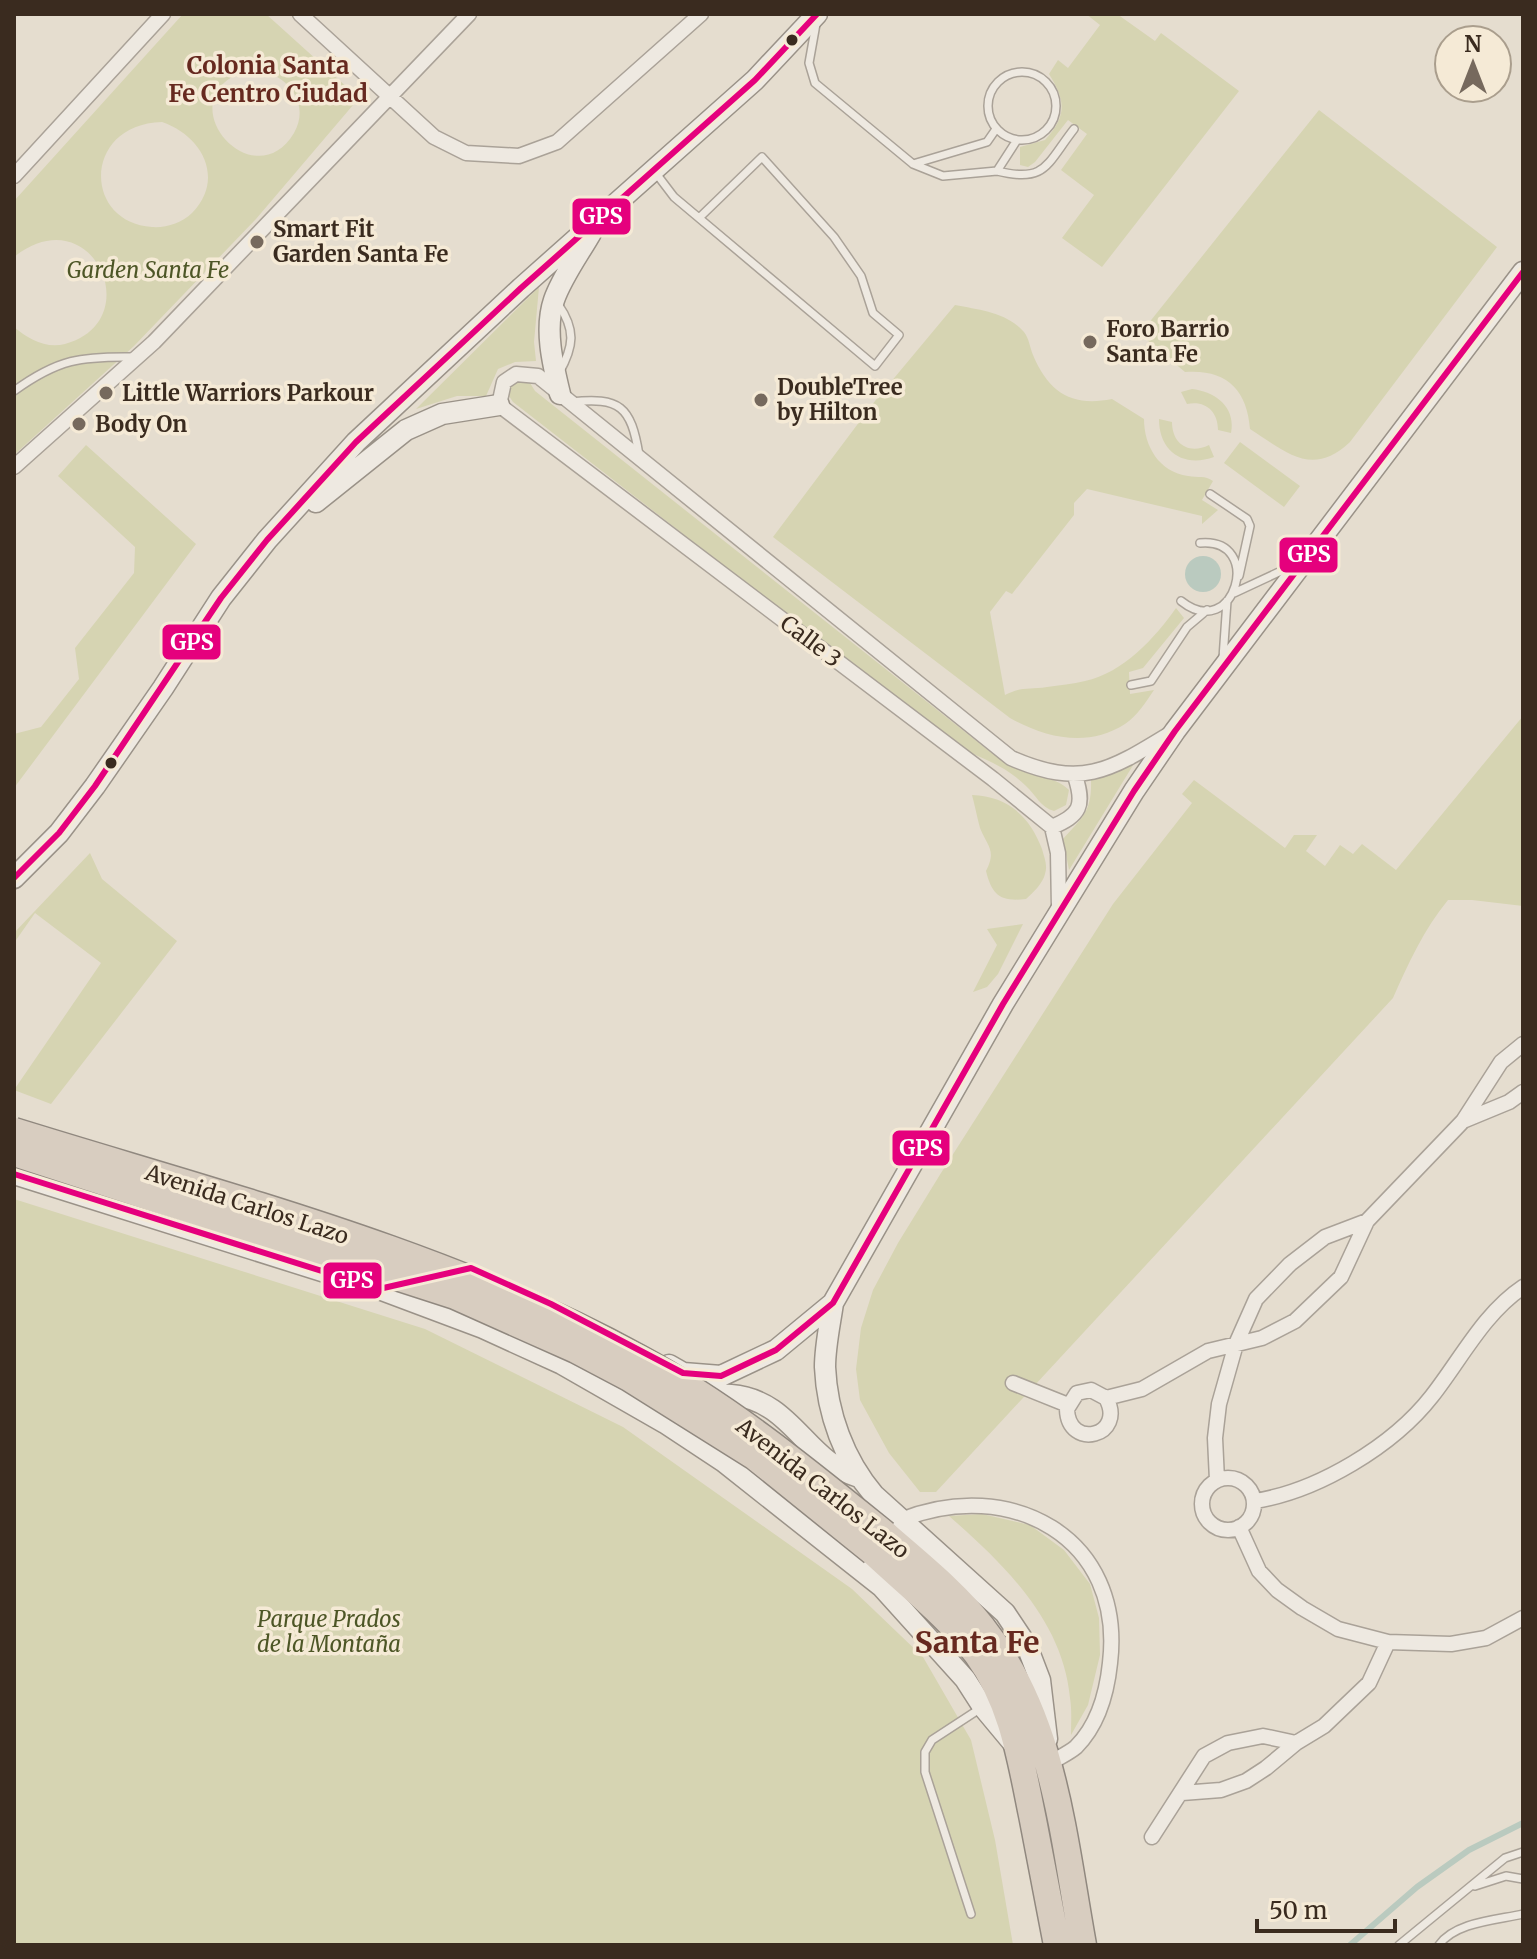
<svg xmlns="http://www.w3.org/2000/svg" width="1537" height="1959" viewBox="0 0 1537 1959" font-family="Merriweather,serif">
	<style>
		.green { fill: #d6d4b2; fill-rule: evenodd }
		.water { fill: #bacabf }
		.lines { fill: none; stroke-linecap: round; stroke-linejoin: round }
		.stream { stroke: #bacabf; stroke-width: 6 }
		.lane-casing { stroke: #aaa298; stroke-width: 10 }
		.street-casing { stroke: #aaa298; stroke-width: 17 }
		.secondary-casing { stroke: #9a9288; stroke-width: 23 }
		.highway-casing { stroke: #90887f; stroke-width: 29 }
		.lane { stroke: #eee9e1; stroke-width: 7 }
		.street { stroke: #eee9e1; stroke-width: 14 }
		.secondary { stroke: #eee9e1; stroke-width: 20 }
		.highway { stroke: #d8cdc0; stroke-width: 26 }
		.highway-bridge-casing { stroke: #90887f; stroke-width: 29; stroke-linecap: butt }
		.highway-bridge { stroke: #d8cdc0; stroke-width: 26 }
		.bus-1-casing { stroke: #f5ead6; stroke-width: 12 }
		.bus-1 { stroke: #e5007d; stroke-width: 6 }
		.bus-dot { fill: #3a2b1f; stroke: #f5ead6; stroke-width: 3 }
		.poi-dot { fill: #76695d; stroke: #f5ead6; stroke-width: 3 }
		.labels { text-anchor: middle; stroke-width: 7; stroke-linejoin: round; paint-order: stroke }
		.poi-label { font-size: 22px; font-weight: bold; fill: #3a2b1f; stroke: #f5ead6; text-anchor: start }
		.park-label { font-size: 22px; font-style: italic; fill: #4d5626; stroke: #f5ead6 }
		.street-label { font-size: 22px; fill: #3a2b1f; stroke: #f5ead6 }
		.neighbourhood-label { font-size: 24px; font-weight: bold; fill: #66291f; stroke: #f5ead6 }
		.district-label { font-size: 30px; font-weight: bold; fill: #66291f; stroke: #f5ead6 }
		.line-badge { stroke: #f5ead6; stroke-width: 3 }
		.badge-label { font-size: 22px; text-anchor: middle; font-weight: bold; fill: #fff }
	</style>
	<rect width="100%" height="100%" fill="#e5ddcf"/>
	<!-- green -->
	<path class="green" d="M183,14H266L359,98L256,219L134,346L14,455V327C28,339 46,349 65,344C149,321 92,195 14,257V201ZM253,69C284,72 312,101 294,133C252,203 159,92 253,69ZM162,122C201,135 226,178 192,213C182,223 166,228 152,227C82,222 83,124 162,122Z
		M1086,14H1117L1155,41L1161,33L1239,91L1102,267L1062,238L1094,195L1061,170L1087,134L1068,120L1035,162L1028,167L1020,165V147L1045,140C1067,116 1066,101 1049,74L1058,60L1068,68L1100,25Z
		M1319,110L1497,247L1350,442C1312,478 1286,452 1250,429C1247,389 1226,369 1185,372L1140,334Z
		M539,287L534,342L536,361L515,362L498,369L486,396H457L416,409Z
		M955,305C980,310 1006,312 1024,332C1029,338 1030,348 1033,355C1049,393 1072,407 1112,399L1144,419C1144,446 1159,472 1188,476C1198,478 1205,475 1213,481L1202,500L1218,510L1202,524V516L1087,489L1074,503V515L1012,594L1006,591L990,612L1005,695C1022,686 1029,690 1047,687C1059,685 1073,684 1085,681C1123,673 1155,638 1176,608L1184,618L1143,668L1129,672L1130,694L1154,690C1146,702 1137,716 1125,724C1088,748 1046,738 1010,718L773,537L875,401Z
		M527,378L535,391L989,751C1000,759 1010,766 1022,771C1039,778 1056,777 1069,790L1066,805L1054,811C1040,807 1036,795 1026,786C1007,767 983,758 959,748L513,402L507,393L510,381Z
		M1192,389C1216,392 1236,407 1231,433L1218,430C1218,411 1205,400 1187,404L1181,392Z
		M1159,419L1172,422C1172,444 1189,455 1209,445L1214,457C1184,468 1159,452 1159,419Z
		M1240,442L1300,486L1284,507L1224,463Z
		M86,445L196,544L14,788V734L41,727L79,679L75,648L134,573L135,547L58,476Z
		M1523,716V906L1472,900H1448C1424,929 1408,964 1393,998L936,1492H920L889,1453L860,1400L856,1369L861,1328L873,1290L898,1243L941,1173L1113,904L1192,803L1182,794L1194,780L1285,848L1294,835H1317L1306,851L1325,866L1340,845L1353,854L1362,844L1396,870Z
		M1135,762L1069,870L1063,839C1083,817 1092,811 1091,780L1116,773Z
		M972,795C1008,796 1030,817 1042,849C1044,857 1048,865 1045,874C1043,883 1033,893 1026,899C1000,902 992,895 986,871C997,850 987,846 980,828C977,817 975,806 972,795Z
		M90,853L102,879L177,941L51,1104L14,1090L101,963L35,913L14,943V933Z
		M1023,924L998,974L987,987L973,992L997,945L987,929Z
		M14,1199L425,1329L623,1427L852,1589L923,1657L971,1740L995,1840L1013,1945H14Z
		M982,1514L1030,1525L1064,1550L1090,1584L1099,1618L1100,1655L1088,1705L1071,1735C1071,1723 1072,1710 1070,1698C1063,1621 1004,1564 949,1516Z"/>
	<!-- water -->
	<path class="water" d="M1185 574a18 18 0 1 1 36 0a18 18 0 1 1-36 0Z"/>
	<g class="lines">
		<!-- stream -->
		<path class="stream" d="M1350,1945L1417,1887L1469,1850L1523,1823"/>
		<defs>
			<path id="lane" d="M816,24L809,63L815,83L913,164L943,176L997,171L1017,140
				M988 106a34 34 0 1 1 68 0a34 34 0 1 1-68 0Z
				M913,164L987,142L996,129
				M997,171C1046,183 1046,165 1074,129
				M655,172L674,197L699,218L875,366L899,335L873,313L861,276L834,237L762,157L699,218
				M558,304C576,330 574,346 559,373
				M14,391C58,359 81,356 135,357
				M571,402C620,397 631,406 639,455
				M1210,494L1247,519L1250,526L1239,576
				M1234,593L1294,565
				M1181,601C1235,644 1265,537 1200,543
				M1223,658L1227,601
				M1131,685L1151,681L1187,627L1207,610
				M1475,1886L1506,1876L1523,1879
				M971,1914L925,1772V1752L932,1740L981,1708
				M1399,1945L1505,1858L1523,1852
				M1439,1945C1455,1922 1497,1920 1523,1914"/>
			<path id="street" d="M300,14L434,137L466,153L519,156L557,142L701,14
				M14,176L163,14
				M14,467L154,342L469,14
				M1052,827C1080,815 1085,806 1075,776
				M1059,908L1058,853L1052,827L993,779L499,405L504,382L516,374L538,376L1011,758C1082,789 1109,771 1171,733
				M1463,1121L1509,1102L1523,1092
				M1013,1383L1068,1405
				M1106,1398C1127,1436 1068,1451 1067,1409L1077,1393L1091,1390L1106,1398L1142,1389L1208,1351L1262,1338L1295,1321L1341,1277L1367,1221L1463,1121L1501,1062L1523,1044
				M1202 1504a26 26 0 1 1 52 0a26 26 0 1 1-52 0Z
				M1217,1480L1215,1438L1219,1404L1236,1344L1256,1299L1290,1264L1325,1237L1367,1221
				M1255,1501C1318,1491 1393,1446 1432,1396C1461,1359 1484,1313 1523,1287
				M901,1520C1010,1476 1125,1537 1110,1663C1107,1692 1098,1725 1076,1747C1069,1753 1058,1758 1050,1763
				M1239,1527L1259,1571L1277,1590L1302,1608L1338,1629L1388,1642L1451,1644L1486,1638L1523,1618
				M1182,1793L1221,1790L1246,1781L1266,1768L1296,1743L1324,1726L1369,1683L1388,1642
				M1152,1837L1204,1756L1228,1743L1263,1736L1296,1743"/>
			<path id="secondary" d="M560,394C553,365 544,329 554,300C562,277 579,254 591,233
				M316,502L406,430L442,414L499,405
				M14,878L59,833L95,786L163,688L221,598L267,540L356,442L521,288L755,80L817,14
				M14,1174L379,1289L483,1328L562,1364L665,1423L724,1462L882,1587L965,1679L983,1707L1013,1743
				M833,1303C830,1324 825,1346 825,1367C827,1413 844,1460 874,1495L1005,1613L1027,1646L1040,1680L1047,1739
				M669,1365L683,1373L721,1376L776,1350L833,1303L1003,1004L1134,791L1175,731L1523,272
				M700,1398C711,1394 720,1394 731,1395C793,1400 805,1462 859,1477"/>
			<path id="highway" d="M885,1534C918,1563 955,1592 982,1627C1054,1718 1063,1835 1083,1945
				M873,1552C908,1585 948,1616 977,1654C1013,1703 1021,1762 1033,1820C1041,1861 1049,1903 1057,1945"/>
		</defs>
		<!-- lane casing -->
		<use href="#lane" class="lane-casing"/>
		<!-- street casing -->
		<use href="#street" class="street-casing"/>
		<!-- secondary casing -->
		<use href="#secondary" class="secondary-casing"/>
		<!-- highway casing -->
		<use href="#highway" class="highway-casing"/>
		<!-- lane -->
		<use href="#lane" class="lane"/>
		<!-- street -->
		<use href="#street" class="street"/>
		<!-- secondary -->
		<use href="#secondary" class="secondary"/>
		<!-- highway -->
		<use href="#highway" class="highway"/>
		<defs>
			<path id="highway-bridge" d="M14,1131C223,1196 446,1252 639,1358C728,1406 806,1470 885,1534
				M14,1153L455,1296L576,1350L629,1378L755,1457L873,1552"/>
		</defs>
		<!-- highway-bridge casing -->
		<use href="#highway-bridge" class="highway-bridge-casing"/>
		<!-- highway-bridge -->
		<use href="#highway-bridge" class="highway-bridge"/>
		<defs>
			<path id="bus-1" d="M14,878L59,833L95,786L221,598L267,540L356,442L521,288L755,80L817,14
				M14,1174L379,1289L471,1268L551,1304L683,1373L721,1376L776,1350L833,1303L1003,1004L1134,791L1175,731L1523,272"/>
		</defs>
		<!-- bus-1 casing -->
		<use href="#bus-1" class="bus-1-casing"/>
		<!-- bus-1 -->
		<use href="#bus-1" class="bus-1"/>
	</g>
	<!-- markers -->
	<g class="bus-dot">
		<circle cx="792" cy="40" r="7"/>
		<circle cx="111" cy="763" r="7"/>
	</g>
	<g class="poi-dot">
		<circle cx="257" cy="242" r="8"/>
		<circle cx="1090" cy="342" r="8"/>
		<circle cx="106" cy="393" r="8"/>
		<circle cx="761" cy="400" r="8"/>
		<circle cx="79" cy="424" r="8"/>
	</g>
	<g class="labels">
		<!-- poi labels -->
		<g class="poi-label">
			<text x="273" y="237">Smart Fit<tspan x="273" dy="25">Garden Santa Fe</tspan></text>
			<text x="1106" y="337">Foro Barrio<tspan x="1106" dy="25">Santa Fe</tspan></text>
			<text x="777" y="395">DoubleTree<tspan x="777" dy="25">by Hilton</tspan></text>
			<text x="122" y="401">Little Warriors Parkour</text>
			<text x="95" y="432">Body On</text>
		</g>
		<!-- park labels -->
		<g class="park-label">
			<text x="148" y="278">Garden Santa Fe</text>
			<text x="329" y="1627">Parque Prados<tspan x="329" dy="25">de la Montaña</tspan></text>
		</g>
		<!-- street labels -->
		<g class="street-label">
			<text transform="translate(811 641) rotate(37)" y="8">Calle 3</text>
			<text transform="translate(247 1204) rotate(18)" y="8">Avenida Carlos Lazo</text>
			<text transform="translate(823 1488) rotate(38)" y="8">Avenida Carlos Lazo</text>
		</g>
		<!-- neighbourhood labels -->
		<g class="neighbourhood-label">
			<text x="268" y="74">Colonia Santa<tspan x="268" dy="28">Fe Centro Ciudad</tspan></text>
		</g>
		<!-- district labels -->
		<g class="district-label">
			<text x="977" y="1653">Santa Fe</text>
		</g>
	</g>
	<g class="line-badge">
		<rect x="571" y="197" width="61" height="39" rx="8" fill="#e5007d"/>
		<rect x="1278" y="536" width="61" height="38" rx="8" fill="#e5007d"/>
		<rect x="161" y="623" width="61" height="38" rx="8" fill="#e5007d"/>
		<rect x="891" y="1129" width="60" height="38" rx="8" fill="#e5007d"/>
		<rect x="322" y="1261" width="61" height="39" rx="8" fill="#e5007d"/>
	</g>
	<g class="badge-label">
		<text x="601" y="224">GPS</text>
		<text x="1309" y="562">GPS</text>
		<text x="192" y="650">GPS</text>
		<text x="921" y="1156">GPS</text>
		<text x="352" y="1288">GPS</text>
	</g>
	<!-- border -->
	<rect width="1537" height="1959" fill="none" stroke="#3a2b1f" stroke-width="32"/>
	<!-- north arrow -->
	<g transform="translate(1473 64)"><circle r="38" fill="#f5ead6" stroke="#aa9e8d" stroke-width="2"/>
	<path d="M0-6L14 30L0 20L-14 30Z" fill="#76695d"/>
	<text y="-12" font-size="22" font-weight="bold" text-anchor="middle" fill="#3a2b1f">N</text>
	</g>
	<!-- scale -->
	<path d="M1257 1919v12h138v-12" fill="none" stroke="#3a2b1f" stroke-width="4"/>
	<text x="1269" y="1919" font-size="24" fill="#3a2b1f" stroke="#f5ead6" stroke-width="6" paint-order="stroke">50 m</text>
</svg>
